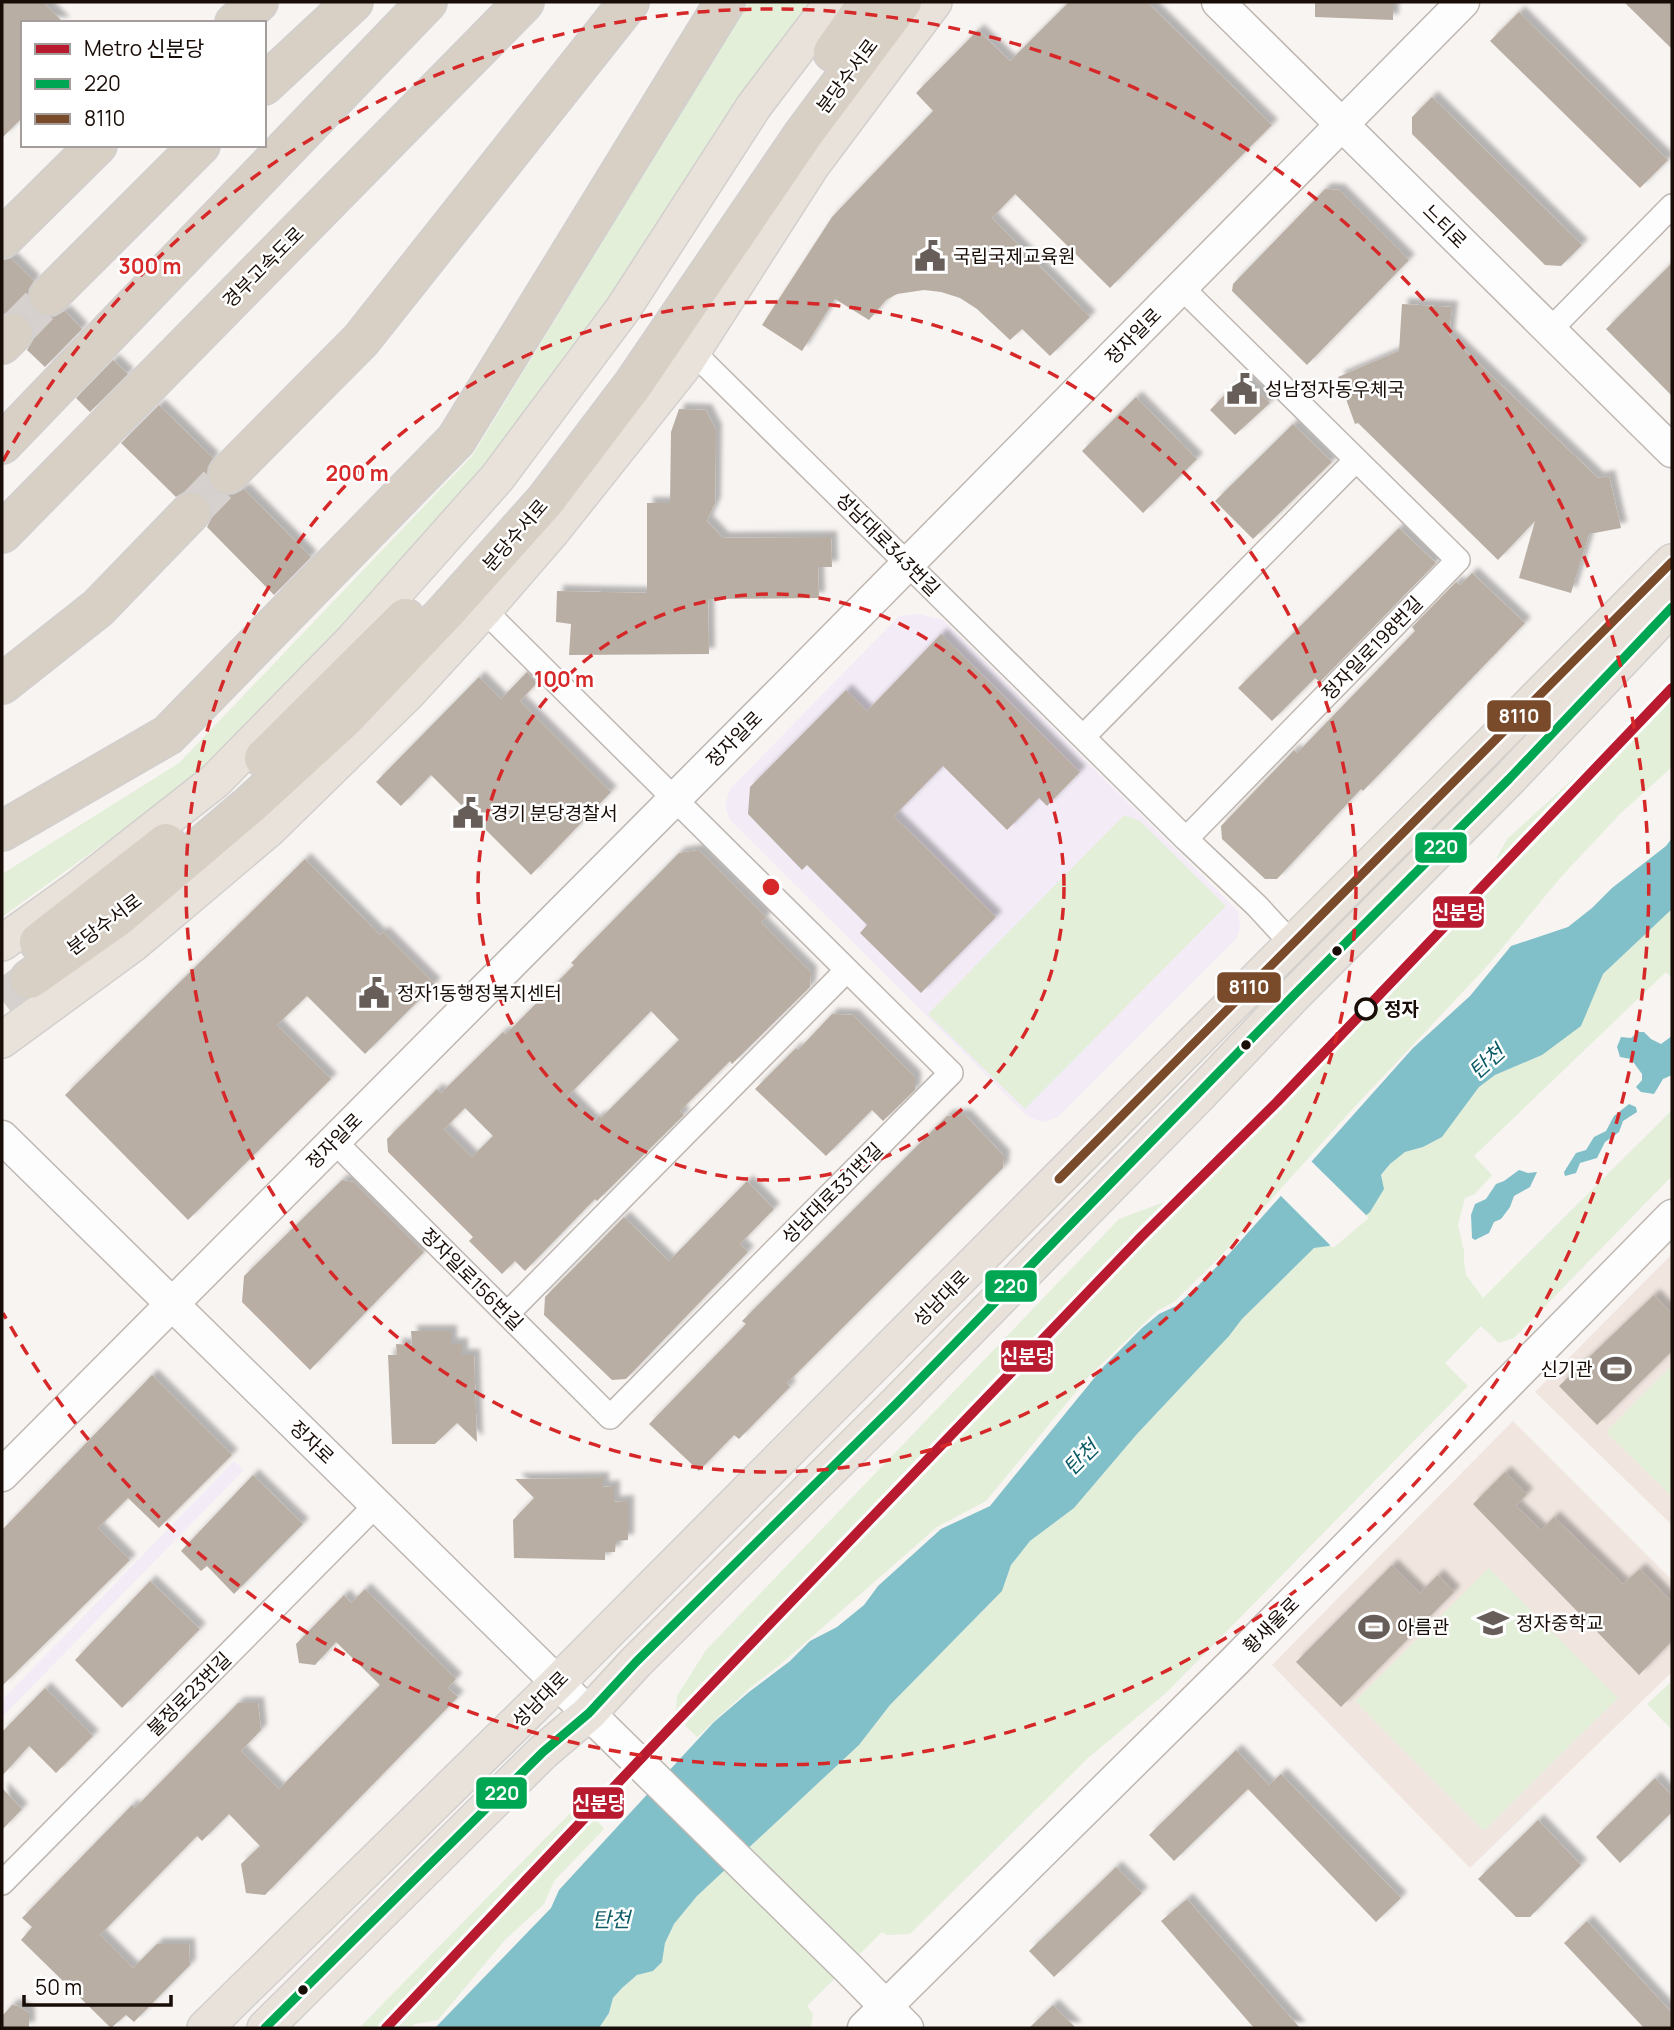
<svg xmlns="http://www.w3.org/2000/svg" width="1674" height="2030" viewBox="0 0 1674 2030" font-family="Manrope,'Noto Sans KR',sans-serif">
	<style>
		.commercial { fill: #f3ecf7 }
		.built { fill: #f0e5df }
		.green { fill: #e4efda }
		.water { fill: #81c0c9 }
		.pier { fill: #f7f4f2 }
		.building { fill: #b9aea4; fill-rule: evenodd; filter: url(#shadow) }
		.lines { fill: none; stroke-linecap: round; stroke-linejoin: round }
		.highway-tunnel { stroke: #d6d1cf; stroke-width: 38; stroke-dasharray: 38 19; stroke-linecap: butt }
		.street-casing { stroke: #beb7b2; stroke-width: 26 }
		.secondary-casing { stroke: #beb7b2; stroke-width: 35 }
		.primary-casing { stroke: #d2cfcd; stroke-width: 38 }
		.highway-casing { stroke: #d2cfcd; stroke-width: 42 }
		.street { stroke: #fefdfd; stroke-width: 23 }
		.secondary { stroke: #fefdfd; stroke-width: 32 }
		.primary { stroke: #e8e2db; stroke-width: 35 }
		.highway { stroke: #d8d0c5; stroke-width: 38 }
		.bus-1-casing { stroke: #fff; stroke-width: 14 }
		.bus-2-casing { stroke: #fff; stroke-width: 14 }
		.bus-1 { stroke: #00a651; stroke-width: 9 }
		.bus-2 { stroke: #7a4b2a; stroke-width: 9 }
		.metro-1-casing { stroke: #fff; stroke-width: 16 }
		.metro-1 { stroke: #b81b30; stroke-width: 10 }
		.ring { fill: none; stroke: #d62828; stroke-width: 3.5; stroke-dasharray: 12 9 }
		.bus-dot { fill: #190d07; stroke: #fff; stroke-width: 2.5 }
		.stop-dot { fill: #fff; stroke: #190d07; stroke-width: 3.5 }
		.labels { text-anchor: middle; stroke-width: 5; stroke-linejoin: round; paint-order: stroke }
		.street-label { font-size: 19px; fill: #190d07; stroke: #fff }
		.poi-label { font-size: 19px; fill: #190d07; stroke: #fff; text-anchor: start }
		.stop-label { font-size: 19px; font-weight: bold; fill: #190d07; stroke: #fff; text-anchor: start }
		.water-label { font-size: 21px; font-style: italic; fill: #0c5c66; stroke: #fff }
		.centre { fill: #d62828; stroke: #fff; stroke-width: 3.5 }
		.ring-label { font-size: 21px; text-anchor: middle; font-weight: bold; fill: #d62828; stroke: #fff; stroke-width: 5; stroke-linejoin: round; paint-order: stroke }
		.line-badge { stroke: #fff; stroke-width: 2.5 }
		.badge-label { font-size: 19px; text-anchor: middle; font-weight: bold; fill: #fff }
	</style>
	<defs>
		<filter id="shadow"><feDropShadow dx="6" dy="-6" stdDeviation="2" flood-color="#0004"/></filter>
	</defs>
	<rect width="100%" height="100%" fill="#f7f4f2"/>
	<!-- commercial -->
	<path class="commercial" d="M920,614L943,620L1238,911L1240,927L1236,939L1058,1117L1043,1122L1028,1117L730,820L725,805L730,789L899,616Z
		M234,1461L244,1470L2,1717V1700Z"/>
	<!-- built -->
	<path class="built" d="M1672,1254V1525L1535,1392Z
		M1513,1421L1672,1580V1672L1470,1868L1272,1665Z"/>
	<!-- green -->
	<path class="green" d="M748,2H812L616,296L490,473L339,638L192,780L2,917V874L179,763L472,456Z
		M1672,689V767L1620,814L1561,877L1489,964L1348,1114L1216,1261L1174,1302L1157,1311L1089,1376L986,1501L937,1527L782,1663L750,1688L697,1737L675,1716L677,1696L706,1650L1119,1219L1191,1192L1499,874L1497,857L1507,839Z
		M1124,815L1140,821L1226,906L1025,1109L928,1014Z
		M1672,909V978L1666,972L1474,1156L1492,1175L1475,1194L1465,1198L1458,1225L1464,1251V1263L1466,1275L1483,1298L1672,1110V1176L1514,1338L1499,1343L1481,1326L1445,1363L1468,1386L1166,1693L1087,1759L910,1934L887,1935L882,1932L807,2006L813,2014L811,2028H599L609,2013L613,1998L622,1988L637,1975L653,1971L662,1962L665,1943L674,1924L697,1896L859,1745L890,1705L1002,1591L1011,1565L1030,1541L1074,1508L1137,1434L1229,1336L1242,1319L1314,1248L1329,1246L1390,1164L1405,1152L1423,1147L1442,1137L1479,1087L1495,1075L1542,1055L1591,999L1603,974Z
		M1672,1365V1497L1606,1432Z
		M1489,1568L1618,1698L1484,1831L1355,1701Z
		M1672,1681V1730L1647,1704Z
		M581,1802L604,1829L554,1881L544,1904L504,1941L438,2020L415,2024L411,2028H359Z"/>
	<!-- water -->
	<path class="water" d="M1672,838V909L1603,974L1581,1026L1542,1055L1495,1075L1479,1087L1442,1137L1423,1147L1405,1152L1390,1164L1381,1175L1384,1189L1370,1212L1329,1246L1314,1248L1242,1319L1229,1336L1137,1434L1074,1508L1030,1541L1011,1565L1002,1591L890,1705L859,1745L697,1896L674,1924L665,1943L662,1962L653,1971L637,1975L622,1988L613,1998L609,2013L599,2028H435L551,1908L559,1890L714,1722L749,1692L790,1661L810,1641L837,1627L864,1605L878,1586L941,1529L990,1506L1104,1366L1142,1328L1159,1314L1176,1306L1194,1290L1229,1254L1413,1048L1470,996L1511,946L1568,927L1592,908L1612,888L1666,846Z
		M1638,1032H1644L1651,1039L1661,1044L1672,1036V1075L1663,1079L1654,1094L1641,1092L1636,1087L1642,1080V1074L1631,1059L1620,1057L1617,1047L1621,1037L1631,1038Z
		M1629,1104L1636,1107L1637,1112L1623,1121L1619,1132L1605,1142L1597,1158L1580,1163L1576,1173L1565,1176L1564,1172L1576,1153L1586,1150L1594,1137L1606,1131L1614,1116Z
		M1519,1170L1528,1173L1537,1172L1530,1187L1514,1196L1510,1207L1501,1219L1494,1222L1489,1233L1475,1240L1472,1238L1471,1215L1475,1204L1486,1199L1496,1184L1504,1181Z"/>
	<!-- pier -->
	<path class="pier" d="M1309,1159L1369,1218L1333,1248L1278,1193Z"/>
	<!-- building -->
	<path class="building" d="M2,2H43L64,23H23V117L2,138Z
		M1069,2H1147L1272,125L1110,288L1015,194L992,218L1090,317L1050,356L1022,329L1010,340L977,309L960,298L941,292L924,290L897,294L886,300L869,320L835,299L802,351L762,325L832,217L933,111L916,93L978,30L1010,61Z
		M1315,2H1393V20L1315,17Z
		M1624,2H1672V49Z
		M1519,12L1668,160L1640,188L1490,41Z
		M1432,97L1582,245L1561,266L1545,265L1412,134V117Z
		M1325,189L1339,190L1409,260L1307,365L1232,291L1233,284Z
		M11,258L34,281L28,290V301L34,312L43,317H54L65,311L82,329L45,367L27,350L34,338V327L29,318L18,312H8L2,315V260Z
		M1672,263V396L1606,329Z
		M1402,304L1452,307L1449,335L1598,478L1609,476L1621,528L1589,534L1571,593L1519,578L1535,521L1498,560L1358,423L1355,424L1338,377L1399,351Z
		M113,360L128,374L90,412L76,398Z
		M1243,376L1270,403L1235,435L1210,410Z
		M1136,397L1197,459L1143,513L1082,451Z
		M159,405L213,458L207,468V479L213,490L223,495H233L244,489L311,557L274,595L207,527L212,517V505L207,497L196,491H186L176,497L121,443Z
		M679,409L706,410L716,430L715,503L707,521L723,538L831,537L832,567H818L819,598L708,599L709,654L569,655L571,624L556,622L557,591L647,593V503H670L671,432Z
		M1293,424L1332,462L1253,539L1215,501Z
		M1399,528L1436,563L1320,682L1315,678L1272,721L1238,688Z
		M1472,573L1525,623L1363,791L1361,789L1277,879H1265L1222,839L1221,826L1294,750L1297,753L1415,631L1412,627L1456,582L1460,585Z
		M941,634L1080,772L1047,806L1039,798L1007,830L943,766L894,816L996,917L921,993L860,933L867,925L807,865L802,870L748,814L750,787L846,690L867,711Z
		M527,672L537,683L520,701L611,792L531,875L431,775L401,806L376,782L479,677L501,699Z
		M699,850L766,917L761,922L811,972L810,987L732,1064L730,1061L680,1111L684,1115L597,1201L595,1199L525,1271L515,1261L502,1274L469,1241L473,1237L388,1152L387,1139L437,1089L441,1093L503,1032L506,1034L574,965L571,963L679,853ZM651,1011L679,1040L601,1118L599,1116L594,1122L568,1096ZM465,1108L493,1136L472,1157L444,1129Z
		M305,859L380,935L383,932L435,984L365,1054L307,996L277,1025L331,1079L188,1220L65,1095Z
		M832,1014L853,1015L915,1077V1090L883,1121L872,1110L826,1156L755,1089L796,1048L798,1050Z
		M965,1115L1004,1156L1003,1168L787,1383L790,1387L739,1439L734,1435L699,1471L649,1424L746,1324L742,1321L947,1116Z
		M342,1180L354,1182L424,1252L310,1370L242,1302L244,1276Z
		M747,1181L774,1209L740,1244L748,1252L626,1379L612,1380L544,1315L545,1297L624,1217L669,1261Z
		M1654,1295L1672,1314V1351L1597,1425L1559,1386Z
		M411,1331H451V1344H462V1355H474L477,1442L457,1423L435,1444H392L388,1355H397L396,1344L412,1345Z
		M152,1375L232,1455L159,1528L128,1498L98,1528L130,1560L2,1686V1530Z
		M1505,1472L1527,1494L1516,1506L1541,1530L1554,1517L1623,1584L1640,1569L1672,1602V1641L1639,1675L1473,1504Z
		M253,1475L303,1524L234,1594L207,1566L201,1571L181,1551Z
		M603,1478V1487L614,1486V1502L628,1501V1540L616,1541L615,1552H605V1560L514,1558L513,1520L534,1498L515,1479Z
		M1392,1565L1420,1593L1438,1575L1454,1592L1341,1707L1296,1662Z
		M150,1581L200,1629L122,1708L75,1660Z
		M365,1589L456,1679L448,1688L458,1697L265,1895L246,1893L241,1864L260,1846L229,1814L202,1841L197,1836L100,1935L133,1968L157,1944H189L190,1965L134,2022L126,2015L111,2028L21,1940L32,1927L22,1918L132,1805L135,1808L238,1703H258L261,1730L241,1751L279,1789L380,1685L336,1642L315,1665L299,1663L296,1644L344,1595L351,1603Z
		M45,1688L93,1736L56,1773L29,1746L2,1776V1732Z
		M1236,1750L1269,1785L1281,1774L1401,1898L1376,1922L1248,1789L1174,1861L1149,1835Z
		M1655,1778L1672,1796V1812L1620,1863L1596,1837Z
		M2,1788L22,1809L2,1830Z
		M1538,1820L1581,1865L1530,1917H1516L1478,1879Z
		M1116,1867L1142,1893L1054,1977L1029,1951Z
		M1187,1899L1300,2028H1254L1161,1921Z
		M1587,1921L1672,2013V2028H1644L1564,1943Z
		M12,2005L18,2006L29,2013V2028H2V2016Z
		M1053,2005L1076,2028H1029Z"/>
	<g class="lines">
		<!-- highway-tunnel -->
		<path class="highway-tunnel" d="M13,333L49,296
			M191,512L228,474
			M2,1000L30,979"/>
		<defs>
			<path id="street" d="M1181,287L1458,560L1186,839
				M1550,330L1672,206
				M692,351L1186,839L1257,906L1292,944
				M1083,737L1356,460
				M334,1141L610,1417L951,1073L484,610
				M507,1314L846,971
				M2,1883L376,1505"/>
			<path id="secondary" d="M1218,2L1672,451
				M2,1137L850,1970L907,2028
				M2,1475L790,683L1463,2
				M864,2028L1236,1660L1672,1216"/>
			<path id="primary" d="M2,943L76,890L215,781L353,640L497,478L623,309L754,106L833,2
				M2,1040L133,944L269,829L408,693L484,610L553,530L682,368L812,165L934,2
				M205,2028L557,1683L1672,562
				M265,2028L543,1752L589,1713L636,1662L896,1404L1200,1094L1294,995L1509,779L1672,607"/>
			<path id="highway" d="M235,23L258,2
				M833,52L868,2
				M264,85L353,2
				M2,239L97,145
				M49,296L200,145
				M2,344L13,333
				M2,444L427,2
				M228,474L361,340L629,2
				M2,533L524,2
				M2,684L98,608L191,512
				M264,758L405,618
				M2,831L168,735L456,440L725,2
				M39,942L166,843
				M30,979L118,917L250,805L345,718L445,613L546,500L633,385L803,135L902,2"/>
		</defs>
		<!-- street casing -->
		<use href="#street" class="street-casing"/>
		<!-- secondary casing -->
		<use href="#secondary" class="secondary-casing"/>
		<!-- primary casing -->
		<use href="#primary" class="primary-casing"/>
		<!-- highway casing -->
		<use href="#highway" class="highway-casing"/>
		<!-- street -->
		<use href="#street" class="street"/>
		<!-- secondary -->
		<use href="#secondary" class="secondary"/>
		<!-- primary -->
		<use href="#primary" class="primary"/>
		<!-- highway -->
		<use href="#highway" class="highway"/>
		<defs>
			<path id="bus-1" d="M265,2028L543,1752L589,1713L636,1662L896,1404L1294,995L1509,779L1672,607"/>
			<path id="bus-2" d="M1059,1179L1672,562"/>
		</defs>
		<!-- bus-1 casing -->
		<use href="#bus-1" class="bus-1-casing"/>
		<!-- bus-2 casing -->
		<use href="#bus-2" class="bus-2-casing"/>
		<!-- bus-1 -->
		<use href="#bus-1" class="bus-1"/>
		<!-- bus-2 -->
		<use href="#bus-2" class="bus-2"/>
		<defs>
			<path id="metro-1" d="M386,2028L668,1730L1140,1238L1277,1102L1672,688"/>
		</defs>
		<!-- metro-1 casing -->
		<use href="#metro-1" class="metro-1-casing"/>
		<!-- metro-1 -->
		<use href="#metro-1" class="metro-1"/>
	</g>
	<!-- distance rings -->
	<g class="ring">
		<circle cx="771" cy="887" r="293"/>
		<circle cx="771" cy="887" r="585"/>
		<path d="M3 461A878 878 0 1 1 3 1313"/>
	</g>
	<!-- icons -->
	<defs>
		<symbol id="civic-bare" viewBox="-9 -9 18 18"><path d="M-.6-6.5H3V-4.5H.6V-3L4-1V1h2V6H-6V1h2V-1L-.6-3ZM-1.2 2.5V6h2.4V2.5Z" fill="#675e59" stroke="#fff" stroke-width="2.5" paint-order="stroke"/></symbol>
		<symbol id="stadium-bare" viewBox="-9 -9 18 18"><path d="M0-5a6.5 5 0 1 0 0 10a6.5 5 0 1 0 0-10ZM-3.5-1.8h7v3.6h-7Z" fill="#675e59" stroke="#fff" stroke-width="2.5" paint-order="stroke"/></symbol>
		<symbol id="school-bare" viewBox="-9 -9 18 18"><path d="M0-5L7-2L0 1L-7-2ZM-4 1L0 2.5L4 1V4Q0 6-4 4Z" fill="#675e59" stroke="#fff" stroke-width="2.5" paint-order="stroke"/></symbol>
	</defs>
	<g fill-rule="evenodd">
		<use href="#civic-bare" x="908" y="234" width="44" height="44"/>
		<use href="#civic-bare" x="1220" y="367" width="44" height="44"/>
		<use href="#civic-bare" x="446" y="791" width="44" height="44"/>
		<use href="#civic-bare" x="352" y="971" width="44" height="44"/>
		<use href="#stadium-bare" x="1594" y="1347" width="44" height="44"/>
		<use href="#school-bare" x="1471" y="1601" width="44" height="44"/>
		<use href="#stadium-bare" x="1352" y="1605" width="44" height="44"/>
	</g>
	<!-- markers -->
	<g class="bus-dot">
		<circle cx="1337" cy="951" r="6"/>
		<circle cx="1246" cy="1045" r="6"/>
		<circle cx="303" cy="1990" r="6"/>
	</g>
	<circle class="stop-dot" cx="1366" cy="1009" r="10"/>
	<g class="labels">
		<!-- street labels -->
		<g class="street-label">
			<text transform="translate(847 76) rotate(-53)" y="7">분당수서로</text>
			<text transform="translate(1445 226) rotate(45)" y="7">느티로</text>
			<text transform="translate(263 267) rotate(-45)" y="7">경부고속도로</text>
			<text transform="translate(1133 336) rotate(-45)" y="7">정자일로</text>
			<text transform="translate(515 535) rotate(-49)" y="7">분당수서로</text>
			<text transform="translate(888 544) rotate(45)" y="7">성남대로343번길</text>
			<text transform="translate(1372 648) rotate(-46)" y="7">정자일로198번길</text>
			<text transform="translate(734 739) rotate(-45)" y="7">정자일로</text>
			<text transform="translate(104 924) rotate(-37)" y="7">분당수서로</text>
			<text transform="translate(334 1141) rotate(-45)" y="7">정자일로</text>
			<text transform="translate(832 1193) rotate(-45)" y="7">성남대로331번길</text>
			<text transform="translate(472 1279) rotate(45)" y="7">정자일로156번길</text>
			<text transform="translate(941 1298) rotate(-45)" y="7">성남대로</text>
			<text transform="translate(312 1442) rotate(44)" y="7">정자로</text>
			<text transform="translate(1271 1625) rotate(-45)" y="7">황새울로</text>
			<text transform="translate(189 1694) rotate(-45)" y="7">불정로23번길</text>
			<text transform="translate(540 1699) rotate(-45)" y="7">성남대로</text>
		</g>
		<!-- poi labels -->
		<g class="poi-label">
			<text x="953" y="263">국립국제교육원</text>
			<text x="1265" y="396">성남정자동우체국</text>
			<text x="491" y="820">경기 분당경찰서</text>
			<text x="397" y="1000">정자1동행정복지센터</text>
			<text x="1593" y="1376" text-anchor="end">신기관</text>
			<text x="1516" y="1630">정자중학교</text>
			<text x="1397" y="1634">아름관</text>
		</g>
		<!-- stop labels -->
		<g class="stop-label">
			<text x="1384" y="1016">정자</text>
		</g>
		<!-- water labels -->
		<g class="water-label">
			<text transform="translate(1487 1062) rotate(-42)" y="7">탄천</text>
			<text transform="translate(1081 1458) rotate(-45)" y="7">탄천</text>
			<text x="611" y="1927">탄천</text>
		</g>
	</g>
	<circle cx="771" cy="887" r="10" class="centre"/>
	<g class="ring-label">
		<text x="150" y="274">300 m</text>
		<text x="357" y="481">200 m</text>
		<text x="564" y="687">100 m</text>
	</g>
	<g class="line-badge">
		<rect x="1486" y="699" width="66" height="34" rx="7" fill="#7a4b2a"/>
		<rect x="1414" y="831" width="54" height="33" rx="7" fill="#00a651"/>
		<rect x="1432" y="895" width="53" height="34" rx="7" fill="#b81b30"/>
		<rect x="1216" y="971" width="66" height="33" rx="7" fill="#7a4b2a"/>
		<rect x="984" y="1269" width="54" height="34" rx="7" fill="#00a651"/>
		<rect x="1000" y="1339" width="54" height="34" rx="7" fill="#b81b30"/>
		<rect x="475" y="1776" width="53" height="34" rx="7" fill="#00a651"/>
		<rect x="572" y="1786" width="53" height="34" rx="7" fill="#b81b30"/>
	</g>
	<g class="badge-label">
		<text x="1519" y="723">8110</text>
		<text x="1441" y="854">220</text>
		<text x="1458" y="919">신분당</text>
		<text x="1249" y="994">8110</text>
		<text x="1011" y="1293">220</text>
		<text x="1027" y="1363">신분당</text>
		<text x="502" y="1800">220</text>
		<text x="599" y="1810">신분당</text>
	</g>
	<!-- border -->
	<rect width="1674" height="2030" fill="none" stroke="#190d07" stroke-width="7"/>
	<!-- legend -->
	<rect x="21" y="21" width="245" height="126" fill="#ffffff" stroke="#a39e9c" stroke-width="2"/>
	<rect x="35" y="44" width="35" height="10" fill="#b81b30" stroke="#a39e9c" stroke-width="2"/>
	<text x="84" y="56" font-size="21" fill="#190d07">Metro 신분당</text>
	<rect x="35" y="79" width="35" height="10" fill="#00a651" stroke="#a39e9c" stroke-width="2"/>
	<text x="84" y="91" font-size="21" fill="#190d07">220</text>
	<rect x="35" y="114" width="35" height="10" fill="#7a4b2a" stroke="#a39e9c" stroke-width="2"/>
	<text x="84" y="126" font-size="21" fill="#190d07">8110</text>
	<!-- scale -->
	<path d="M24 1995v10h147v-10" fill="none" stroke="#190d07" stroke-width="3.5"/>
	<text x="35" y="1995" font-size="21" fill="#190d07" stroke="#ffffff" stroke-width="5" paint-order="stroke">50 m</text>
</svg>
